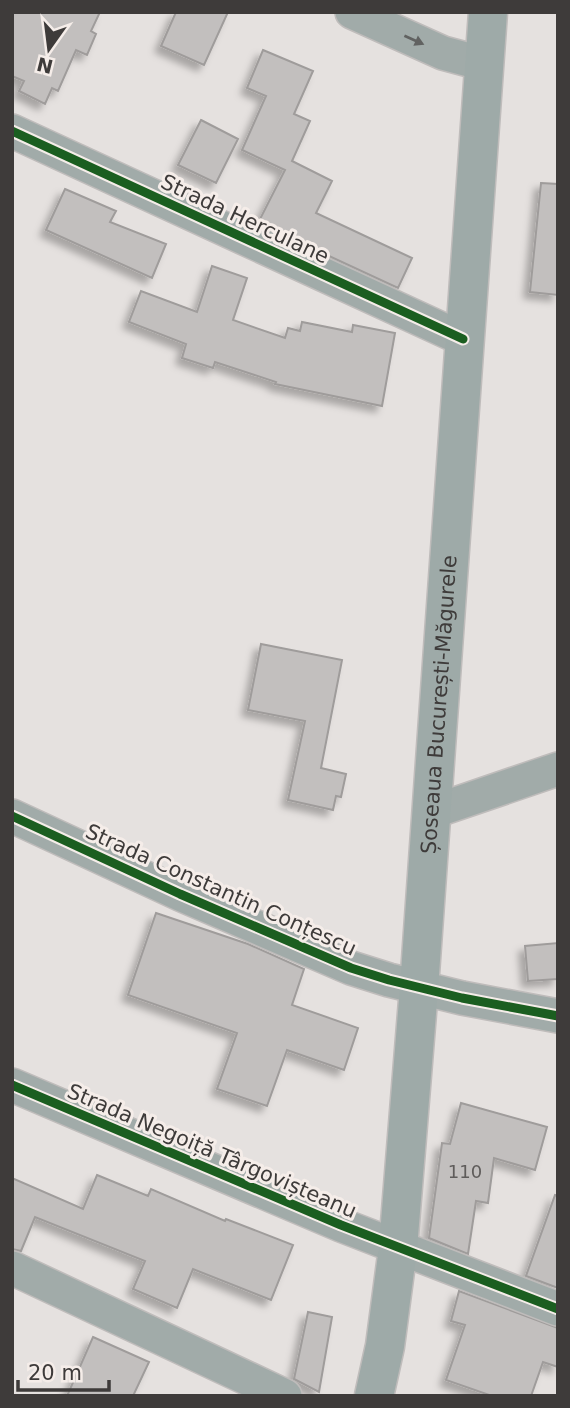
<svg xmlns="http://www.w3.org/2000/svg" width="570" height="1408" viewBox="0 0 570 1408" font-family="'DejaVu Sans',sans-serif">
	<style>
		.building { fill: #c2bfbe; stroke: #9f9c9b; stroke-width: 2; filter: url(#shadow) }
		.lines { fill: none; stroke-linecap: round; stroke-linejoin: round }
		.street-casing { stroke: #bfbcbb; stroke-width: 36 }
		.secondary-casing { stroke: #bfbcbb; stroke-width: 41 }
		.street { stroke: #a1aba9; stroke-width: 33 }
		.secondary { stroke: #9eaaa8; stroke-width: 38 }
		.cycleway-casing { stroke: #f5ede9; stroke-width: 13 }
		.cycleway { stroke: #1b5e20; stroke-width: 9 }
		.oneway { fill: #616261 }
		.labels { text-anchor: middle; stroke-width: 6; stroke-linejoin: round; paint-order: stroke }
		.number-label { font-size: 18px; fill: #5f5c5b }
		.street-label { font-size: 21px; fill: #3e3b3a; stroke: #f5ede9 }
	</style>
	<defs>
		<filter id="shadow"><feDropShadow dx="-6" dy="6" stdDeviation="3.5" flood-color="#0004"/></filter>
	</defs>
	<rect width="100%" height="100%" fill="#e5e1df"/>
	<!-- building -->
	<path class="building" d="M12,12H100L91,31L96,34L87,55L76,50L58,91L52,88L45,104L19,91L24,81L12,76Z
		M176,12H228L204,65L161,46Z
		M263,50L313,71L294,114L310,121L292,161L332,181L316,213L412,258L398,288L258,223L285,170L242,150L266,96L247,88Z
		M201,120L238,139L216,183L178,165Z
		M541,183L558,184V295L530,292Z
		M65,189L116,211L110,222L166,244L152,278L46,230Z
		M212,266L247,278L233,320L285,338L288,328L300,331L302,322L352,332L353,325L395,333L382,406L275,384L276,382L215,362L213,368L182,358L186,344L129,322L141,291L197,312Z
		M261,644L342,660L321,768L346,774L341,797L336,796L333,810L288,800L305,721L248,710Z
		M156,913L248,944L304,969L292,1005L358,1028L344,1070L287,1050L267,1106L217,1089L237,1033L128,995Z
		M558,943V979L528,981L525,946Z
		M461,1103L547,1127L535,1170L494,1158L488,1203L476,1201L468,1254L429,1238L442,1143L450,1144Z
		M97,1175L148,1196L151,1189L225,1221L226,1219L293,1245L271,1300L193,1269L177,1308L133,1289L145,1261L35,1217L21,1251L12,1249V1178L83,1209Z
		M555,1195L558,1196V1288L526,1276Z
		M459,1291L558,1328V1367L543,1362L531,1396H492L446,1380L465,1325L451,1321Z
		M308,1312L332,1317L319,1392L294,1379Z
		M93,1337L149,1362L133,1396H67Z"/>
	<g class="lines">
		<defs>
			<path id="street" d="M352,12L443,53L484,64
				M12,131L463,339
				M432,812L558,769
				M12,816L180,894L351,968L389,980L462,998L558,1016
				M12,1085L341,1225L558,1309
				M12,1268L285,1396"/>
			<g id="secondary">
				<path id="s1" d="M374,1396L385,1346L398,1248L419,988L488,12"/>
			</g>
		</defs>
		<!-- street casing -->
		<use href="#street" class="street-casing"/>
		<!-- secondary casing -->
		<use href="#secondary" class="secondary-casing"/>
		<!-- street -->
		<use href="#street" class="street"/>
		<!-- secondary -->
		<use href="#secondary" class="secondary"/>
		<defs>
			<path id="cycleway" d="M12,131L463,339
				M12,816L180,894L351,968L389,980L462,998L558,1016
				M12,1085L341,1225L558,1309"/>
		</defs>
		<!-- cycleway casing -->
		<use href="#cycleway" class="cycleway-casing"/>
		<!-- cycleway -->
		<use href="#cycleway" class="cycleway"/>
	</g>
	<!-- one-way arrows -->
	<defs><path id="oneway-solid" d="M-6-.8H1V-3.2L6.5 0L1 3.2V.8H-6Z" transform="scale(1.75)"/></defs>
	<use class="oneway" href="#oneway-solid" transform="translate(414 40) rotate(24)"/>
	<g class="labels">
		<!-- number labels -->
		<g class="number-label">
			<text x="465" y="1178">110</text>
		</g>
		<!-- street labels -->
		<g class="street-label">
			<text transform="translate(245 219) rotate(25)" y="7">Strada Herculane</text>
			<text dy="7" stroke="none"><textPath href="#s1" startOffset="695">Șoseaua București-Măgurele</textPath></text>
			<text transform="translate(221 890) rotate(24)" y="7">Strada Constantin Conțescu</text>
			<text transform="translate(212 1151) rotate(23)" y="7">Strada Negoiță Târgovișteanu</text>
		</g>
	</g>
	<!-- border -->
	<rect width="570" height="1408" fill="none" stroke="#3e3b3a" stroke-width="28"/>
	<!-- north arrow -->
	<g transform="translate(49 49) rotate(194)" stroke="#f5ede9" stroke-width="5" paint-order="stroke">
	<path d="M0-5L12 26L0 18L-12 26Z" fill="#3e3b3a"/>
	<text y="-10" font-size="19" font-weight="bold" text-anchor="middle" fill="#3e3b3a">N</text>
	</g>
	<!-- scale -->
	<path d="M18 1380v10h91v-10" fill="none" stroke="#3e3b3a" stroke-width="3.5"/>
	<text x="28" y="1380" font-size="21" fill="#3e3b3a" stroke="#f5ede9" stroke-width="5" paint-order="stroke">20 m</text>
</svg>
